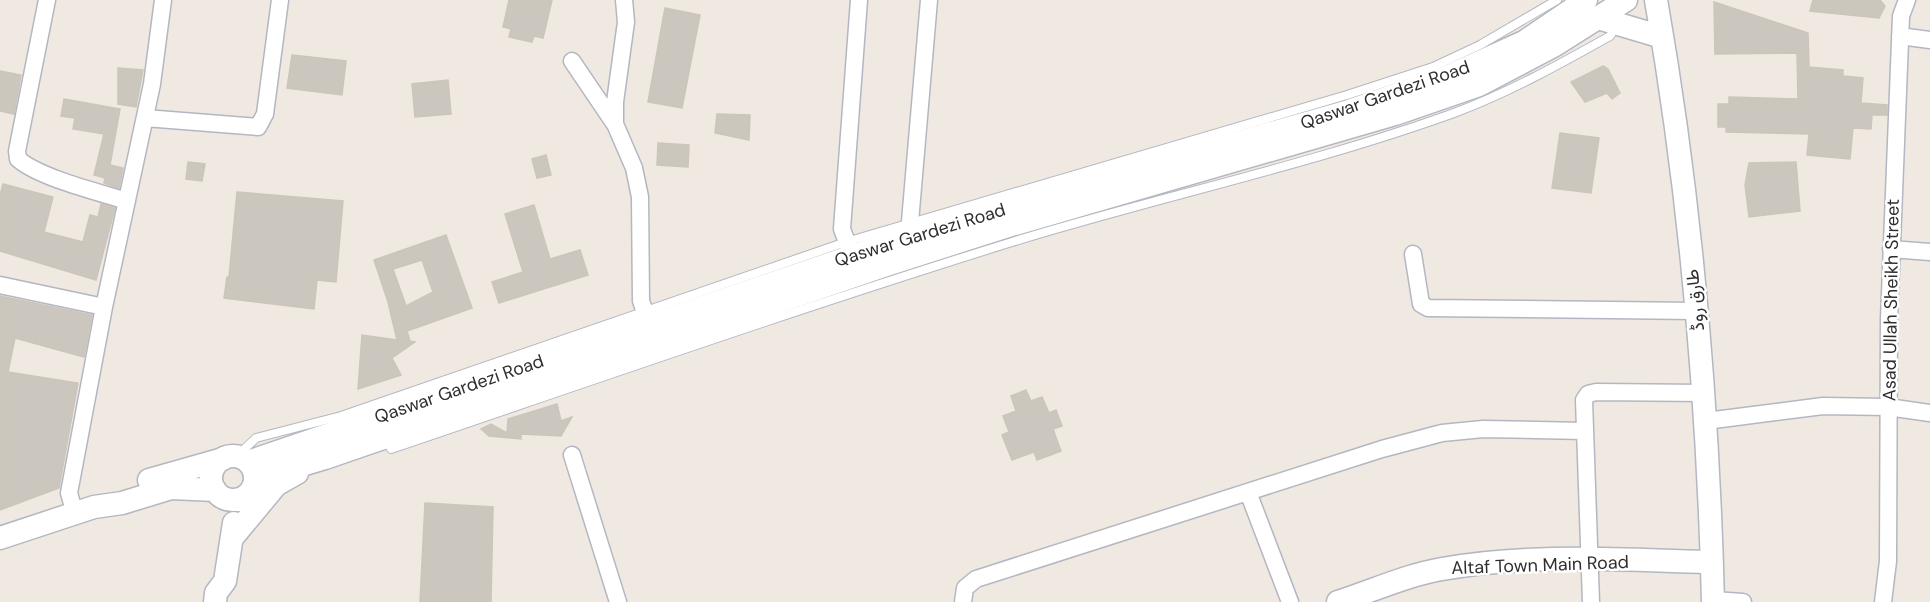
<svg xmlns="http://www.w3.org/2000/svg" width="1930" height="602" viewBox="0 0 1930 602" font-family="'DM Sans',Vazirmatn,sans-serif">
	<style>
		.building { fill: #cbc7bf; stroke: #cbc5ba; stroke-width: 1.5; fill-rule: evenodd }
		.lines { fill: none; stroke-linecap: round; stroke-linejoin: round }
		.lane-casing { stroke: #b4b7c1; stroke-width: 10 }
		.street-casing { stroke: #b4b7c1; stroke-width: 19 }
		.secondary-casing { stroke: #b4b7c1; stroke-width: 25 }
		.lane { stroke: #fff; stroke-width: 8 }
		.street { stroke: #fff; stroke-width: 16 }
		.secondary { stroke: #fff; stroke-width: 22 }
		.labels { text-anchor: middle; stroke-width: 5; stroke-linejoin: round; paint-order: stroke }
		.street-label { font-size: 18px; fill: #2e2e2e; stroke: #fff }
	</style>
	<rect width="100%" height="100%" fill="#efe9e1"/>
	<!-- building -->
	<path class="building" d="M509,0H552L543,38L534,36L532,42L509,37L511,29L503,27Z
		M1813,0H1880L1885,6L1879,18L1810,11Z
		M1714,2L1808,33L1809,67L1843,70V76L1863,78L1861,103L1887,105V115H1872L1871,129L1853,128L1850,159L1807,155L1809,134L1726,132V127H1718V104H1729V97L1798,99L1797,53L1715,54Z
		M665,8L700,15L682,108L648,102Z
		M292,55L346,61L342,95L287,88Z
		M1603,66L1608,69L1620,93L1612,99L1607,93L1585,102L1571,82Z
		M118,68L143,70L136,107L118,104Z
		M0,71L21,75L14,114L0,111Z
		M448,80L451,114L415,117L412,84Z
		M64,99L120,109L110,165L123,168L119,188L104,183L105,178L94,175L104,134L73,129L75,118L61,116Z
		M717,114L750,115L749,140L715,133Z
		M1560,133L1599,138L1591,193L1552,188Z
		M658,143L689,145L688,167L657,165Z
		M546,155L551,175L537,178L532,159Z
		M188,162L205,164L202,181L186,179Z
		M1796,162L1800,211L1749,217L1745,185L1749,163Z
		M3,184L53,197L44,232L83,242L90,215L98,217L101,204L115,208L96,280L0,251V195Z
		M237,192L343,201L336,282L317,280L314,309L224,298L227,277H229Z
		M534,205L550,259L580,250L588,275L499,303L492,282L523,272L505,214Z
		M446,235L472,308L407,331L410,341L415,342L392,358L401,375L358,389L362,335L397,340L388,302L374,260ZM422,260L433,292L406,306L393,269Z
		M0,296L92,315L84,357L15,338L8,372L78,383L59,488L0,510Z
		M1026,390L1031,401L1042,397L1049,413L1056,410L1062,426L1053,429L1061,451L1037,460L1034,452L1012,460L1002,435L1009,432L1003,416L1016,411L1011,396Z
		M557,404L561,421L572,417L561,436L521,434V439L489,436L481,429L491,424L507,433L508,419Z
		M425,503L493,507L491,602H420Z"/>
	<g class="lines">
		<defs>
			<path id="lane" d="M386,438L391,449C597,379 803,307 1012,242C1158,197 1310,165 1454,113C1508,93 1560,64 1610,36L1616,27
				M236,457L256,438L341,416L846,242L1347,95L1433,67L1480,45L1557,0"/>
			<path id="street" d="M47,0L17,151L18,159C40,178 98,192 127,201
				M624,0L626,22L615,102V124L634,168L640,197L641,301L645,312
				M1900,36L1930,40
				M572,61L614,123
				M145,118L258,127L265,114L280,0
				M910,222L929,0
				M1891,249L1930,252
				M1413,254L1421,304L1428,308L1696,311
				M852,256L842,229L859,0
				M0,285L104,307
				M1706,421L1823,406L1888,407L1930,413
				M572,455L618,602
				M1248,492L1290,602
				M75,514L69,493L104,307L152,84L163,0
				M1713,600L1743,602
				M963,602L965,588L976,579L1382,449L1442,433L1483,429L1585,431
				M1591,602L1584,400L1588,394L1596,392L1705,393
				M1883,602L1888,561L1889,319L1901,16L1907,0"/>
			<path id="secondary" d="M1656,0C1691,199 1708,400 1713,602
				M1598,18L1662,37
				M211 478a22 22 0 1 1 44 0a22 22 0 1 1-44 0Z
				M248,462L932,229L1349,111L1442,79L1524,42L1586,0
				M255,479L325,458L886,265L1008,226L1395,114L1479,85L1555,45L1626,0
				M149,480L223,459
				M0,538L94,507L122,503L171,488L215,490
				M232,538L276,485L297,473
				M215,602L216,593L225,581L234,523
				M1338,602C1372,591 1407,575 1442,569C1530,553 1624,560 1712,562"/>
		</defs>
		<!-- lane casing -->
		<use href="#lane" class="lane-casing"/>
		<!-- street casing -->
		<use href="#street" class="street-casing"/>
		<!-- secondary casing -->
		<use href="#secondary" class="secondary-casing"/>
		<!-- lane -->
		<use href="#lane" class="lane"/>
		<!-- street -->
		<use href="#street" class="street"/>
		<!-- secondary -->
		<use href="#secondary" class="secondary"/>
	</g>
	<g class="labels">
		<!-- street labels -->
		<g class="street-label">
			<text transform="translate(1385 95) rotate(-19)" y="6">Qaswar Gardezi Road</text>
			<text transform="translate(920 235) rotate(-17)" y="6">Qaswar Gardezi Road</text>
			<text transform="translate(1695 300) rotate(-96)" y="6">طارق روڈ</text>
			<text transform="translate(1891 300) rotate(-89)" y="6">Asad Ullah Sheikh Street</text>
			<text transform="translate(459 389) rotate(-19)" y="6">Qaswar Gardezi Road</text>
			<text transform="translate(1540 565) rotate(-2)" y="6">Altaf Town Main Road</text>
		</g>
	</g>
</svg>
